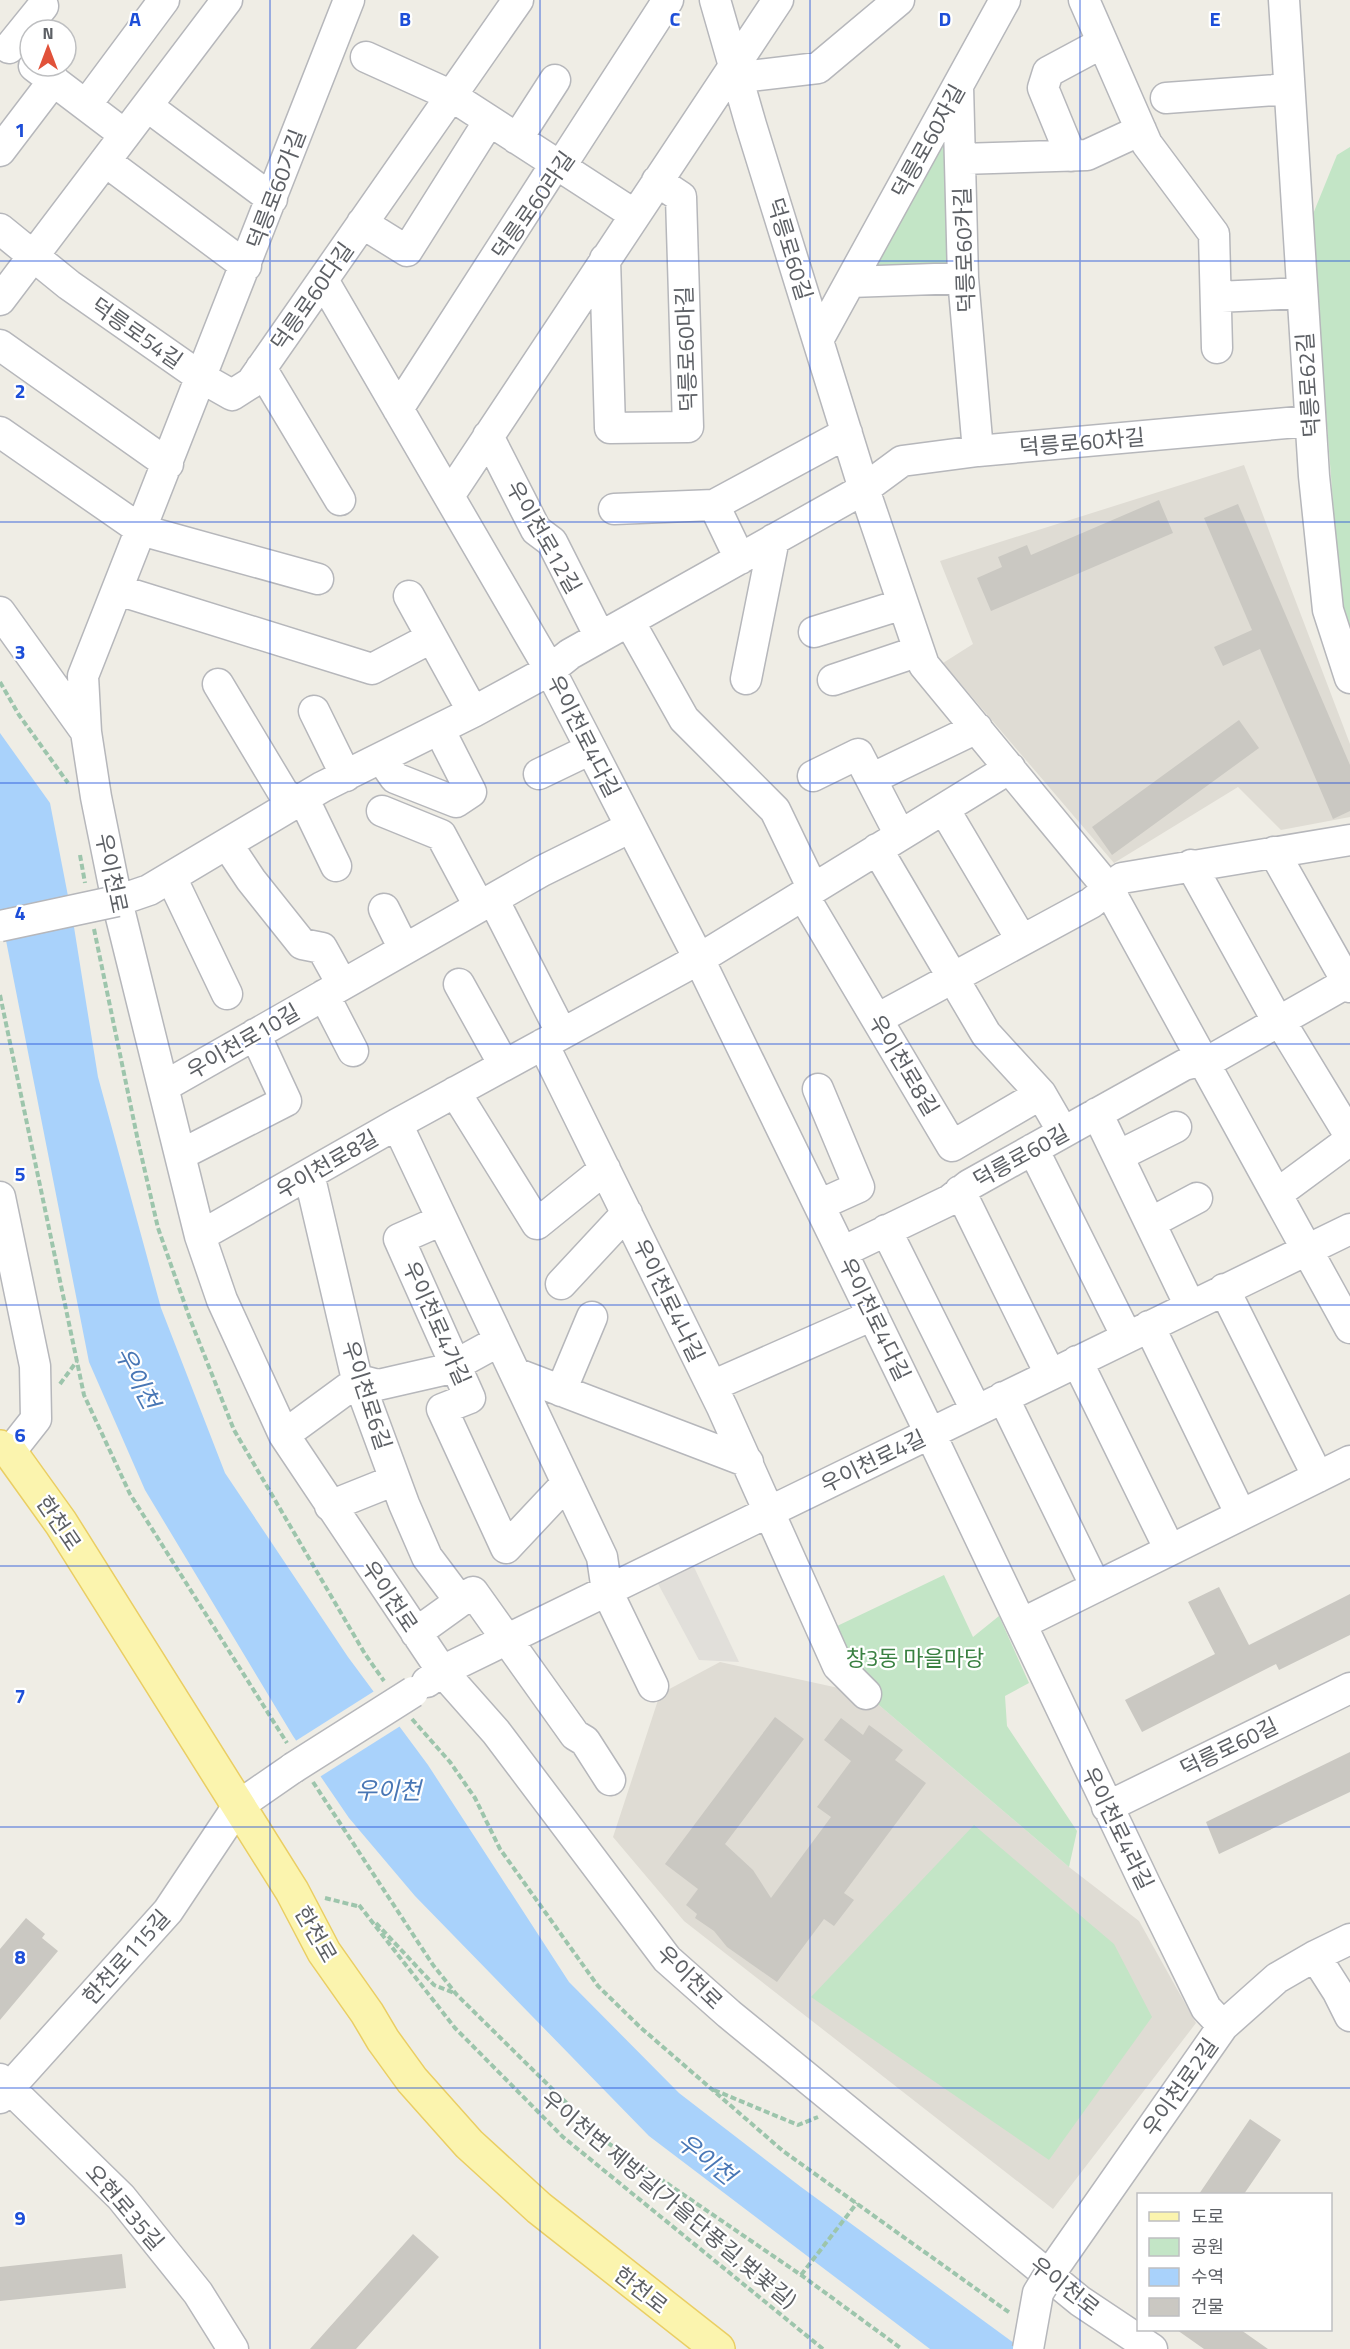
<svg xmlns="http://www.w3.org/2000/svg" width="1350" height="2349" viewBox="0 0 1350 2349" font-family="'Titillium Web','Noto Sans KR',sans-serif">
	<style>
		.industrial { fill: #e1dfda }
		.education { fill: #dfdcd4 }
		.green { fill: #c3e5c6 }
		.water { fill: #a9d2fb }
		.pier { fill: #efede5 }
		.building { fill: #cac8c2 }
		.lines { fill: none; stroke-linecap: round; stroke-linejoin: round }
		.minor-casing { stroke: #b6b7bb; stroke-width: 33 }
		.major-casing { stroke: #eace63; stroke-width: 36 }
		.path { stroke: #9dc5ac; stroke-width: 4; stroke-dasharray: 6 3; stroke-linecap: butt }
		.minor { stroke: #fff; stroke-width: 30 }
		.major { stroke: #fbf4ae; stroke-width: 33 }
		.minor-bridge-casing { stroke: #b6b7bb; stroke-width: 33; stroke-linecap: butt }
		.minor-bridge { stroke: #fff; stroke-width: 30 }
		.grid { fill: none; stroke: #1d4ed8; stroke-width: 1.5; stroke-opacity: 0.55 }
		.labels { text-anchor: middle; stroke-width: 4.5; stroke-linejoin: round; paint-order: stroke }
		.street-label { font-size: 22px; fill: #5d6065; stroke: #fff }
		.park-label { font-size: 22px; fill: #398041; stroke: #fff }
		.water-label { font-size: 24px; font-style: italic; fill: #4977b5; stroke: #fff }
		.grid-label { font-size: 20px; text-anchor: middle; font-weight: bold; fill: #1d4ed8; stroke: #fff; stroke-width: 4.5; stroke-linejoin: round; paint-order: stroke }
	</style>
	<rect width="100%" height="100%" fill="#efede5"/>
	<!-- industrial -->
	<path class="industrial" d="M693,1565L739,1662L699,1660L656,1580Z"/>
	<!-- education -->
	<path class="education" d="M1244,465L1350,744V817L1281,830L1238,787L1114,863L943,663L973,644L940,561Z
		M720,1662L866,1694L1069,1867L1139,1921L1196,2023L1053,2209L684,1921L613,1837L660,1694Z"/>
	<!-- green -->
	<path class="green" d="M955,96L960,275L855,280Z
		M1350,147V634L1341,605L1311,219L1337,155Z
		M944,1575L973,1637L999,1616L1029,1683L1005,1696L1007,1726L1077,1831L1069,1867L866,1694L835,1627Z
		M974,1825L1114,1944L1152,2017L1049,2160L811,1997Z"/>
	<!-- water -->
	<path class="water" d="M0,733L50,803L74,927L98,1077L161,1308L225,1473L348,1657L428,1765L569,1982L679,2093L801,2187L1022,2349H930L649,2136L415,1896L349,1818L293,1736L145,1490L89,1362L0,910Z"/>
	<!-- pier -->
	<path class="pier" d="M376,1690L402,1725L318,1778L294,1742Z"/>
	<!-- building -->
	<path class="building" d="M1159,500L1173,533L991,611L977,578L1002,567L998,557L1027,545L1031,555Z
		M1238,504L1350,765V811L1333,819L1260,649L1223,666L1214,647L1252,630L1204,518Z
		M1239,720L1259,748L1112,855L1092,827Z
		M1219,1587L1249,1645L1350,1594V1635L1279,1670L1276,1664L1142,1732L1125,1700L1215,1654L1188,1602Z
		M775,1717L804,1739L725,1844L753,1870L771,1898L831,1817L817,1807L851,1761L824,1740L841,1718L863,1735L869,1725L903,1750L895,1760L926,1783L844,1893L854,1900L834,1926L824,1919L777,1982L727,1947L714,1931L695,1918L697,1914L686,1905L698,1889L665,1864Z
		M1350,1752V1792L1219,1854L1206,1822Z
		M26,1918L45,1934L42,1938L58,1951L0,2020V1949Z
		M1250,2119L1281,2140L1244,2194H1199Z
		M413,2234L439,2257L356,2349H310Z
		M122,2254L126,2288L0,2301V2267Z
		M1177,2330H1241L1268,2349H1204Z"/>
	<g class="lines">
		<defs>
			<path id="minor" d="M349,0L83,676L86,732L96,797L117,901L200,1236L222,1300L284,1435L442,1671L496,1732L667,1959L729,2014L1080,2301L1152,2349
				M715,0L751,125L864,489L924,665L1108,888L1350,1328
				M1084,0L1147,144L1214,234L1217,348
				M1284,0L1314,476L1328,610L1350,678
				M9,48L43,6
				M366,57L450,95L635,215
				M734,65L750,76L818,68L899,0
				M34,66L125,135
				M958,86L963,278L978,451
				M1166,98L1289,89
				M86,105L164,0
				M147,106L272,199
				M517,139L555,80
				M0,151L54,80
				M1071,156L1043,88L1048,72L1102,43
				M960,159L1087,155L1141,130
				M105,161L246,266
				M362,223L407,251L489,121
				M0,229L69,285L202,378L232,395L251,383L518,0
				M605,259L610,428L688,427L681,197L657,181
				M323,280L550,670L591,749L699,959L930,1433L1145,1884L1206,2008L1223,2026
				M850,282L963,278
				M1216,297L1302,293
				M0,300L227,0
				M818,340L1005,0
				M0,345L168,464
				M261,368L340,500
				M398,409L551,171L564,161L668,0
				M0,432L141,530L318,579
				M488,436L536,530L552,542L600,637
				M449,496L778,0
				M714,505L740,559
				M614,509L714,505L847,433
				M118,590L372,669L431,638
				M409,596L473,712
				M0,612L86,732
				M629,621L684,719L775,810L813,889
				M814,632L903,604
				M746,679L774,539
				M833,680L919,651
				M218,684L284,794L308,808L336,866
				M314,711L346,776
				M381,758L395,778L456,802L471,792L439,729
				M539,774L591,749
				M813,776L858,754L900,835
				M871,779L977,728
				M944,809L1021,939
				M382,811L441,835L479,906
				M227,844L251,880L302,944L322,948L342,984
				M877,849L986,1034L1041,1094L1063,1132
				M1274,852L1350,987
				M1191,865L1273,1013L1280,1021L1350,1136
				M171,877L227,994
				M803,895L952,1146L1041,1094
				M493,899L562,1034
				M117,901L149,890L322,787L473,712L550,670L570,654L864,489L902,461L978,451L1309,421
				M384,909L404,949
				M459,984L504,1065
				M324,995L353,1051
				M877,1019L1091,903L1122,878L1350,840
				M543,1044L722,1407L838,1666L866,1694
				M163,1087L542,871L631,827
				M818,1089L859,1187L819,1205
				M455,1092L537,1224L605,1169
				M1097,1113L1190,1306
				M397,1124L602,1557L607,1591L653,1686
				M1033,1149L1127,1337
				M180,1155L286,1101L255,1034
				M1118,1156L1176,1127
				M309,1174L355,1371L404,1504L427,1557L460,1601
				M960,1191L1050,1374
				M1277,1194L1350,1140
				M0,1197L35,1366L36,1419L10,1452
				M442,1220L399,1239L470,1398L442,1409L506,1548L567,1483
				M1150,1223L1197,1198
				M886,1230L976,1410
				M200,1236L397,1124L699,959L1010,768
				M842,1252L950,1200L969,1185L1184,1065L1216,1057L1350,981
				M561,1284L627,1213
				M1224,1289L1318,1477
				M1149,1326L1241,1515
				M1077,1361L1170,1550
				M515,1373L748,1462
				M712,1386L873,1315
				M561,1391L592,1317
				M1003,1397L1096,1587
				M284,1435L359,1380L378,1385L448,1369L499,1341
				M330,1506L395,1480
				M1021,1624L1350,1461
				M416,1633L473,1592L575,1735L585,1741L610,1780
				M427,1682L442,1671L1350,1229
				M1107,1807L1350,1688
				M1315,1956L1338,1992L1350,2016
				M0,2079L121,2197L198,2293L233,2349
				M0,2098L168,1911L238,1806L293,1768
				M1049,2275L1223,2026L1277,1978L1315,1956L1350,1939"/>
			<path id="major" d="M0,1447L10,1452L61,1523L292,1891L324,1952L367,2013L383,2040L412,2080L469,2144L539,2208L718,2349"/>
		</defs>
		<!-- minor casing -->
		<use href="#minor" class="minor-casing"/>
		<!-- major casing -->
		<use href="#major" class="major-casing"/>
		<!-- path -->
		<path class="path" d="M0,682L19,715L68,783
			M80,855L85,883
			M94,929L138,1141L158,1228L190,1319L234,1430L365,1654L384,1681
			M0,995L84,1395L130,1494L287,1743
			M60,1384L77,1361
			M412,1719L450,1762L475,1798L500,1849L598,1986L640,2027L783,2151L1010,2313
			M313,1782L433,1965L457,1995L605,2141L801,2275L902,2349
			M325,1898L361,1907
			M359,1905L455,2028L563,2137L823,2349
			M376,1923L434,1985L457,1994
			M714,2090L798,2125L818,2117
			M801,2275L857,2203"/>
		<!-- minor -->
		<use href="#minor" class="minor"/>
		<!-- major -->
		<use href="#major" class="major"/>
		<defs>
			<path id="minor-bridge" d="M0,926L117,901
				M293,1768L413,1692
				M1028,2349L1038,2293L1049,2275"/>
		</defs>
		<!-- minor-bridge casing -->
		<use href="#minor-bridge" class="minor-bridge-casing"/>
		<!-- minor-bridge -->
		<use href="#minor-bridge" class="minor-bridge"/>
	</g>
	<!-- grid -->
	<path class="grid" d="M270,0V2349M540,0V2349M810,0V2349M1080,0V2349M0,261H1350M0,522H1350M0,783H1350M0,1044H1350M0,1305H1350M0,1566H1350M0,1827H1350M0,2088H1350"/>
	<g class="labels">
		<!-- street labels -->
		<g class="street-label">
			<text transform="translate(928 141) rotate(-61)" y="8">덕릉로60자길</text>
			<text transform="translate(276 189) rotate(-69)" y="8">덕릉로60가길</text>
			<text transform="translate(533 205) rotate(-55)" y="8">덕릉로60라길</text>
			<text transform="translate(790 249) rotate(73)" y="8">덕릉로60길</text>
			<text transform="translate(964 250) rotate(-92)" y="8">덕릉로60카길</text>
			<text transform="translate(312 296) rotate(-55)" y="8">덕릉로60다길</text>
			<text transform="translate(137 333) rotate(35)" y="8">덕릉로54길</text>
			<text transform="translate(686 349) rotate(-92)" y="8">덕릉로60마길</text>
			<text transform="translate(1308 385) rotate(-94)" y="8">덕릉로62길</text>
			<text transform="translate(1082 442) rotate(-5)" y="8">덕릉로60차길</text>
			<text transform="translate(544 537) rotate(60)" y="8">우이천로12길</text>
			<text transform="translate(584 736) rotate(63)" y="8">우이천로4다길</text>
			<text transform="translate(112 873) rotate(78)" y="8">우이천로</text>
			<text transform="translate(243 1041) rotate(-30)" y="8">우이천로10길</text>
			<text transform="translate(904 1065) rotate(59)" y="8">우이천로8길</text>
			<text transform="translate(1021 1156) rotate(-29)" y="8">덕릉로60길</text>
			<text transform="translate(327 1164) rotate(-30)" y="8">우이천로8길</text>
			<text transform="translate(669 1300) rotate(64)" y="8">우이천로4나길</text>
			<text transform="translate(875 1319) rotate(64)" y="8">우이천로4다길</text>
			<text transform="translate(437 1323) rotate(66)" y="8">우이천로4가길</text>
			<text transform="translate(367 1395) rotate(72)" y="8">우이천로6길</text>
			<text transform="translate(873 1461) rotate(-26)" y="8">우이천로4길</text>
			<text transform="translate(59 1523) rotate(56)" y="8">한천로</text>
			<text transform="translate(390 1596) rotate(56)" y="8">우이천로</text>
			<text transform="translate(1229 1747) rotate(-26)" y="8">덕릉로60길</text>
			<text transform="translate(1118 1828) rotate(64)" y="8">우이천로4라길</text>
			<text transform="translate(316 1934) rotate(60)" y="8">한천로</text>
			<text transform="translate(126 1957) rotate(-48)" y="8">한천로115길</text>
			<text transform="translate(690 1977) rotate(44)" y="8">우이천로</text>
			<text transform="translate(1180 2087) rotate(-55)" y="8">우이천로2길</text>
			<text transform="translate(669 2199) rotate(40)" y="8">우이천변 제방길(가을단풍길,벚꽃길)</text>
			<text transform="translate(125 2207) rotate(49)" y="8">오현로35길</text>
			<text transform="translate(1065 2286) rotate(38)" y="8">우이천로</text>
			<text transform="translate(641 2290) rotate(38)" y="8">한천로</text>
		</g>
		<!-- park labels -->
		<g class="park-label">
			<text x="915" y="1666">창3동 마을마당</text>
		</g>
		<!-- water labels -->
		<g class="water-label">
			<text transform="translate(137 1378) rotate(62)" y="8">우이천</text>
			<text x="388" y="1799">우이천</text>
			<text transform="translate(706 2159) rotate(38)" y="8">우이천</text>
		</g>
	</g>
	<g class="grid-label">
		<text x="135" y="26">A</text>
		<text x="405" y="26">B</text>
		<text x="675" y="26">C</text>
		<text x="945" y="26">D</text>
		<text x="1215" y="26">E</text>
		<text x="20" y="137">1</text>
		<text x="20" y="398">2</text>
		<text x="20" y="659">3</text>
		<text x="20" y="920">4</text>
		<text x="20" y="1181">5</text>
		<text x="20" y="1442">6</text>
		<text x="20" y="1703">7</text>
		<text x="20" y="1964">8</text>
		<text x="20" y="2225">9</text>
	</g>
	<!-- legend -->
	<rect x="1137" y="2193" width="195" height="138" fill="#ffffff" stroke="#bebfc1" stroke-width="1.5"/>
	<rect x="1149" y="2212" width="30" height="9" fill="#fbf4ae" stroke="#bebfc1" stroke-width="1.5"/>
	<text x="1191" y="2223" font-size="18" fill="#5d6065">도로</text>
	<rect x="1149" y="2238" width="30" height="18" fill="#c3e5c6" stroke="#bebfc1" stroke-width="1.5"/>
	<text x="1191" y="2253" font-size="18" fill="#5d6065">공원</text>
	<rect x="1149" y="2268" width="30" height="18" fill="#a9d2fb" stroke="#bebfc1" stroke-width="1.5"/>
	<text x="1191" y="2283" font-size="18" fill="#5d6065">수역</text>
	<rect x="1149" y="2298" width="30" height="18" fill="#cac8c2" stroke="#bebfc1" stroke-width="1.5"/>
	<text x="1191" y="2313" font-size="18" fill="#5d6065">건물</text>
	<!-- north arrow -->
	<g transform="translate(48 48)"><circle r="28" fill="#ffffff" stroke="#bebfc1" stroke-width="1.5"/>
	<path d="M0-4.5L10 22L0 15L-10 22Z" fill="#e1523a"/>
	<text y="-9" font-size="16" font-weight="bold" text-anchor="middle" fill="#5d6065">N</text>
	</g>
</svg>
